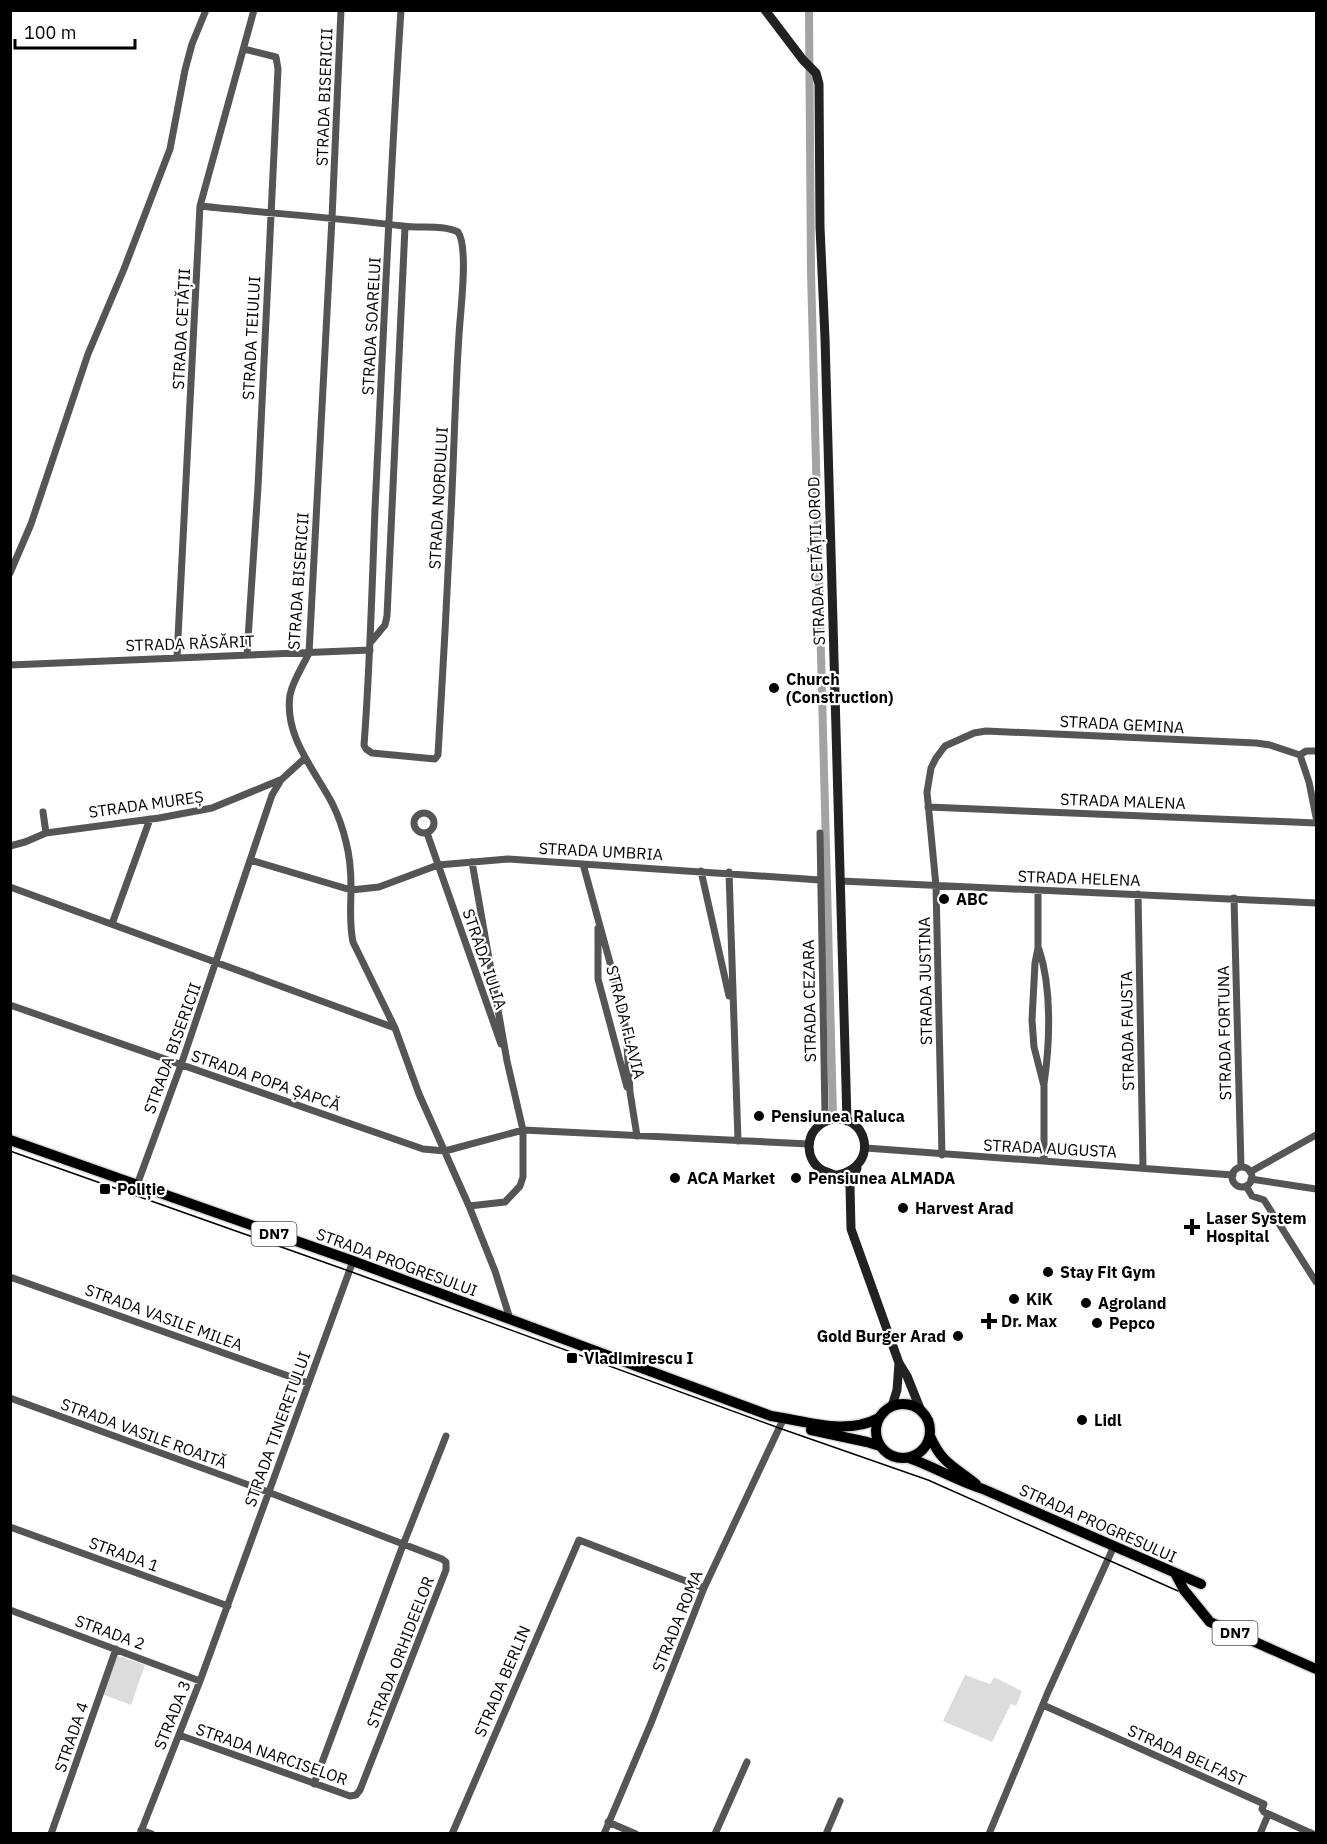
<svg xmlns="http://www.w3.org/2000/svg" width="1327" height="1844" viewBox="0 0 1327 1844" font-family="'IBM Plex Sans',sans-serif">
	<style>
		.green { fill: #dcdcdc }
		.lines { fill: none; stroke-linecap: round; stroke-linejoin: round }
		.canal { stroke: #a3a3a3; stroke-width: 8 }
		.primary-casing { stroke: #dbdbdb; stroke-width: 13 }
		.street { stroke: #555; stroke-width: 7 }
		.secondary { stroke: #222; stroke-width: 9 }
		.primary { stroke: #000; stroke-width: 10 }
		.tram { stroke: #000; stroke-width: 1.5 }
		.poi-dot { fill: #000; stroke: #fff; stroke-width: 2 }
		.labels { text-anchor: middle; stroke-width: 4.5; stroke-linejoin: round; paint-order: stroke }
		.shield { fill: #fff; stroke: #4c4c4c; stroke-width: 1.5 }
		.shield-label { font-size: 15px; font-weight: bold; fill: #000 }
		.street-label { font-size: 16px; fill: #000; stroke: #fff }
		.poi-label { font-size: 16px; font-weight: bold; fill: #000; stroke: #fff; text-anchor: start }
	</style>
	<rect width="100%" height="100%" fill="#fff"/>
	<!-- green -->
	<path class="green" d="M115,1655L145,1665L131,1705L102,1694Z
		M965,1675L990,1684L994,1677L1022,1691L1016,1706L1011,1704L992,1742L943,1721Z"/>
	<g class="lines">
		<!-- canal -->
		<path class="canal" d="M809,10L811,272L833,1115"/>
		<defs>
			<path id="primary" d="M10,1140L353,1261L771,1416C807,1421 845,1436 879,1418
				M876 1431a27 27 0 1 1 54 0a27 27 0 1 1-54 0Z
				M811,1430L867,1442L880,1446
				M930,1436C942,1464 954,1466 976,1484
				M909,1458C935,1467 957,1481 983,1489L1201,1584
				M1175,1573L1184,1590L1210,1622L1316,1669"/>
		</defs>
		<!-- primary casing -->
		<use href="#primary" class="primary-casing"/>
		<!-- street -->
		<path class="street" d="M341,10L332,218L309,653C303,666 293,680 290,695C284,736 314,769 332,803C338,815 343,829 346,842C350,857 351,872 351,887C351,906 349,923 353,942L395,1028L419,1094L469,1206L495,1271L510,1319
			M244,49L276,57L278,69L258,487L247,654
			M200,206C268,213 336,218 403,226C420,229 442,224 458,232C469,247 460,314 459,335C455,395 454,454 451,513C447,594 443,674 438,755L435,759L372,753L366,749L364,745C370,667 372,588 375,509C383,343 390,177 401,10
			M10,573L31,524L88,354L124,269L170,149L185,70L192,44L206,10
			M370,643L385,625L387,616L405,227
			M177,657L200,206L254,10
			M10,665L370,650
			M1300,755L1309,782L1316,817
			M1300,755L1306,751H1316
			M928,807L1316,823
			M43,812L46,833
			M414 823a10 10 0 1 1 20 0a10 10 0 1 1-20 0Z
			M427,833L501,1044
			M820,833L825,1116L824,1122
			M10,846L25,842L46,833L159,818L212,808L280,780
			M250,860L351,890L379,887L438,865L508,859L820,880
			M583,864L621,1003L626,1030L630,1092L637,1136
			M701,871L729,996
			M729,872L738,1141
			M841,881L1316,903
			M10,887L395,1028
			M1038,891V948L1035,963L1032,1020L1034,1047L1044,1086V1161
			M1138,894L1143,1167
			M1234,898L1241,1167
			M112,924L150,819
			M598,928V979L627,1087
			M1039,949C1052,989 1050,1042 1044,1084
			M10,1005L423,1149L445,1151L523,1130L809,1144
			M866,1148L1233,1175
			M942,1155L936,886L927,792L931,768L936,758L945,746L974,733L986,731L1256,743L1270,745L1300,755
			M1232 1177a10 10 0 1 1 20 0a10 10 0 1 1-20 0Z
			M1250,1172L1316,1135
			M1251,1179L1316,1189
			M137,1185L181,1065L272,795L281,780L305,758
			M1246,1186L1252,1196L1264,1200L1316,1282
			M469,1206L505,1202L520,1186L523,1177V1130L507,1061L472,862
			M10,1277L308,1383
			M10,1398L268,1492L442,1559L446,1562V1570L360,1790L356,1795L350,1796L179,1735
			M10,1527L228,1606
			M10,1610L200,1681
			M1043,1705L1264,1804L1262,1809L1264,1812L1313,1834
			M314,1784L403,1545L446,1436
			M608,1822L636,1834
			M141,1830L152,1834
			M51,1834L116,1649
			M140,1834L200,1681L353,1261
			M452,1834L579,1540L704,1588
			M604,1834L651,1723L704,1588L782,1422
			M715,1834L747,1762
			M826,1834L840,1801
			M989,1834L1048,1692L1114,1546
			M1260,1834L1268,1815"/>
		<!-- secondary -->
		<path class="secondary" d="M765,10L803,60L816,73L819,84L820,227L825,338L847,1121
			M857,1168L850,1186L851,1229L899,1363L907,1376L921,1411
			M838,1175C881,1166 867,1111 830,1120C822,1122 816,1127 812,1134C808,1142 808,1153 813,1161C822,1177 842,1171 850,1186
			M892,1406L897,1390L899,1363"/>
		<!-- primary -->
		<use href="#primary" class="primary"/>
		<!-- tram -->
		<path class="tram" d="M10,1151L349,1271L779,1428L928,1480L1178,1591"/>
	</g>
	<!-- markers -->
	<g class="poi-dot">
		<circle cx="774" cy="688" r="6"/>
		<circle cx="944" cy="899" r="6"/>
		<circle cx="759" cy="1116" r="6"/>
		<circle cx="675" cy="1178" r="6"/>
		<circle cx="796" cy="1178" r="6"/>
		<rect x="99" y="1183" width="12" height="12" rx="3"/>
		<circle cx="903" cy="1208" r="6"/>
		<path d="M1189 1218h6v6h6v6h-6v6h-6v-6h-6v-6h6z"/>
		<circle cx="1048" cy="1272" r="6"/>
		<circle cx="1014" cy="1299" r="6"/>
		<circle cx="1086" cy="1303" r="6"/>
		<path d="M986 1312h6v6h6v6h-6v6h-6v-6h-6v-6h6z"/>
		<circle cx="1097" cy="1323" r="6"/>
		<circle cx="958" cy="1336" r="6"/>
		<rect x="566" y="1352" width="12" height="12" rx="3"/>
		<circle cx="1082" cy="1420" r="6"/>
	</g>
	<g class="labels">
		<!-- shield labels -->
		<g class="shield">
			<rect x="251.5" y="1222" width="45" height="24" rx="4.5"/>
			<rect x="1212.5" y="1621" width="45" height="24" rx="4.5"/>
		</g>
		<g class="shield-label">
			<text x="274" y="1239">DN7</text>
			<text x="1235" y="1638">DN7</text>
		</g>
		<!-- street labels -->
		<g class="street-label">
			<text transform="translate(324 97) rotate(-88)" y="6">STRADA BISERICII</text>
			<text transform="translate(371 326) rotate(-87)" y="6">STRADA SOARELUI</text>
			<text transform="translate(181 329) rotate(-87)" y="6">STRADA CETĂȚII</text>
			<text transform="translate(251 338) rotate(-87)" y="6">STRADA TEIULUI</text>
			<text transform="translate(438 498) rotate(-87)" y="6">STRADA NORDULUI</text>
			<text transform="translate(816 561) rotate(-92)" y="6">STRADA CETĂȚII OROD</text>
			<text transform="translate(298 581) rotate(-86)" y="6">STRADA BISERICII</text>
			<text transform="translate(190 643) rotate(-2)" y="6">STRADA RĂSĂRIT</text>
			<text transform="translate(1122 724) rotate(3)" y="6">STRADA GEMINA</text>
			<text transform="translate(1123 801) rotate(2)" y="6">STRADA MALENA</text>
			<text transform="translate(146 804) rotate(-8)" y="6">STRADA MUREȘ</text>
			<text transform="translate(601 851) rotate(3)" y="6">STRADA UMBRIA</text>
			<text transform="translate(1079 878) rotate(2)" y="6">STRADA HELENA</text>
			<text transform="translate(485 959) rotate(71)" y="6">STRADA IULIA</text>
			<text transform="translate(925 981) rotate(-91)" y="6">STRADA JUSTINA</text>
			<text transform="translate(809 1001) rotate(-91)" y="6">STRADA CEZARA</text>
			<text transform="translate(626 1022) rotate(76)" y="6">STRADA FLAVIA</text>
			<text transform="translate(1127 1031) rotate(-91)" y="6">STRADA FAUSTA</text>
			<text transform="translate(1224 1033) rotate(-91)" y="6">STRADA FORTUNA</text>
			<text transform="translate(172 1048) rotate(-70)" y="6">STRADA BISERICII</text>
			<text transform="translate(266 1080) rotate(19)" y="6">STRADA POPA ȘAPCĂ</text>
			<text transform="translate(1050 1148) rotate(3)" y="6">STRADA AUGUSTA</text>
			<text transform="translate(397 1262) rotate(20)" y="6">STRADA PROGRESULUI</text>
			<text transform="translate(164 1317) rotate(20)" y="6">STRADA VASILE MILEA</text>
			<text transform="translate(277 1429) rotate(-70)" y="6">STRADA TINERETULUI</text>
			<text transform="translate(144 1433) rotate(20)" y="6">STRADA VASILE ROAITĂ</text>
			<text transform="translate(1098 1523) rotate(24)" y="6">STRADA PROGRESULUI</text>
			<text transform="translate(124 1554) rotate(20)" y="6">STRADA 1</text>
			<text transform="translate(677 1621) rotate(-68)" y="6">STRADA ROMA</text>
			<text transform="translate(110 1632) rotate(20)" y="6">STRADA 2</text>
			<text transform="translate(400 1652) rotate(-69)" y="6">STRADA ORHIDEELOR</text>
			<text transform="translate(502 1681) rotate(-67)" y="6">STRADA BERLIN</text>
			<text transform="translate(172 1715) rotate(-68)" y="6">STRADA 3</text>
			<text transform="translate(71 1737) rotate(-71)" y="6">STRADA 4</text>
			<text transform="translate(272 1754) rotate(19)" y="6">STRADA NARCISELOR</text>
			<text transform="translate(1187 1755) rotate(24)" y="6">STRADA BELFAST</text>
		</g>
		<!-- poi labels -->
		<g class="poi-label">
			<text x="786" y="685">Church<tspan x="786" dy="18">(Construction)</tspan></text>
			<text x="956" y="905">ABC</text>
			<text x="771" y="1122">Pensiunea Raluca</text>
			<text x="687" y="1184">ACA Market</text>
			<text x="808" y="1184">Pensiunea ALMADA</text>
			<text x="117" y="1195">Poliție</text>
			<text x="915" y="1214">Harvest Arad</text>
			<text x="1206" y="1224">Laser System<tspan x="1206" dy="18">Hospital</tspan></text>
			<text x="1060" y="1278">Stay Fit Gym</text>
			<text x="1026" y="1305">KiK</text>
			<text x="1098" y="1309">Agroland</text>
			<text x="1001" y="1327">Dr. Max</text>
			<text x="1109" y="1329">Pepco</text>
			<text x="946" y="1342" text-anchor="end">Gold Burger Arad</text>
			<text x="584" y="1364">Vladimirescu I</text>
			<text x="1094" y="1426">Lidl</text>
		</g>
	</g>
	<!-- border -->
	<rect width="1327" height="1844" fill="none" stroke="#000000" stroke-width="24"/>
	<!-- scale -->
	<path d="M15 39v9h120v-9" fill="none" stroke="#000000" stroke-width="3"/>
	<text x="24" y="39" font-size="18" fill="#000000" stroke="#ffffff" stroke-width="4.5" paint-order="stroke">100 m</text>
</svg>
